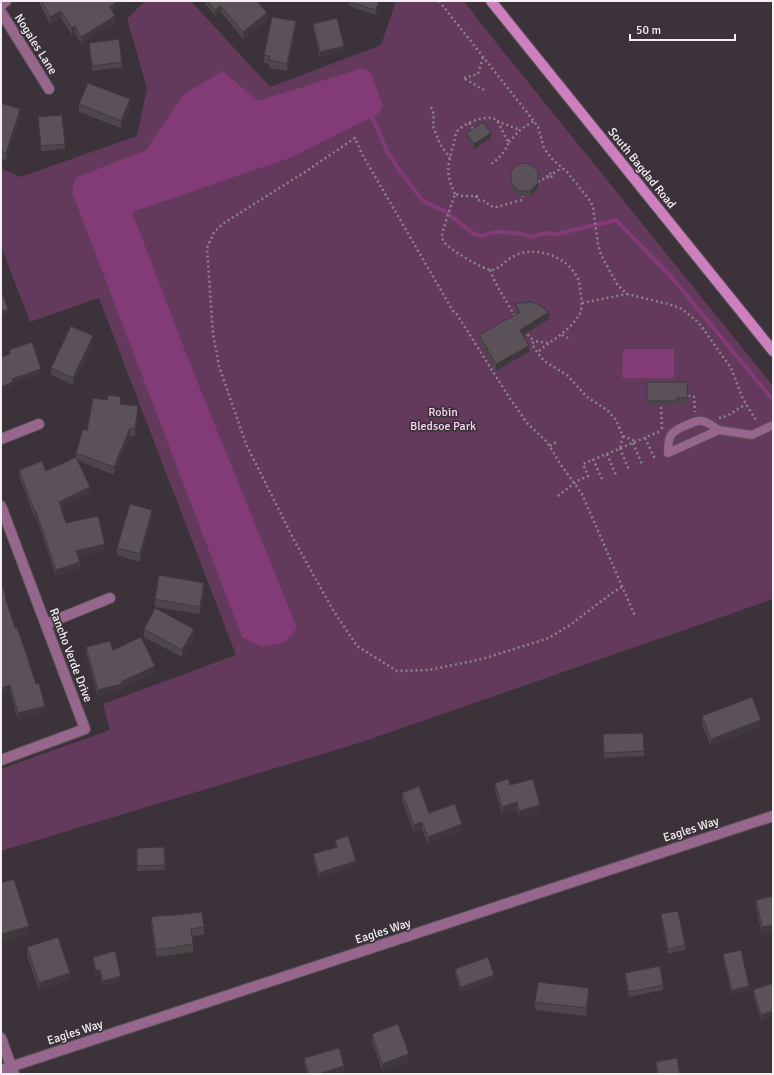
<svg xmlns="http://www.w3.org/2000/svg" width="774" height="1075" viewBox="0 0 774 1075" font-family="Signika,sans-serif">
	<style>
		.green { fill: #643a5c }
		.water { fill: #823b77 }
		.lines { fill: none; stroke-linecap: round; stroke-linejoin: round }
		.stream { stroke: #823b77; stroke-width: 4 }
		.service-casing { stroke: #595157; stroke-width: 10 }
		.minor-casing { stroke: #595157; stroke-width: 12 }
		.secondary-casing { stroke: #595157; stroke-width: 12 }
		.path { stroke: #8a8388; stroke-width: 2.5; stroke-dasharray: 2 3; stroke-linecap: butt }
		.service { stroke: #97668d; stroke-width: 8 }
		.minor { stroke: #97668d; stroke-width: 10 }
		.secondary { stroke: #cd7fbe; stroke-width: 10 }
		.wall { fill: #4d474c }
		.shaded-wall { fill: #3f393e }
		.building { fill: #5a5258; stroke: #3f393e }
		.labels { text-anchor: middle; stroke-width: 3.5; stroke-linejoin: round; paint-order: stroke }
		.street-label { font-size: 12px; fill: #f4eff3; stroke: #3b3339 }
		.park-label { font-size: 12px; fill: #fed4f5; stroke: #3b3339 }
	</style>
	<rect width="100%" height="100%" fill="#3b3339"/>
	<!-- green -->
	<path class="green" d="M145,1H191L270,87L381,45L396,1H464L490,35L773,386V599L362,742L1,851V769L110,730L103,704L236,655L99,298L30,322L1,246V168L20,177L137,136L147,88L127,19Z"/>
	<!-- water -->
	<path class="water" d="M363,68L371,73L383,106L378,114L292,157L132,212L187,356L297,628L284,642L262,647L242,637L72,192L75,178L146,150L183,95L223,71L258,101Z
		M623,349H674V378H622Z"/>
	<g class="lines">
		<!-- stream -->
		<path class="stream" d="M372,117L388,153L397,167L423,201L446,212L474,234L481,236L497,232H504L521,234L531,237L546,233L553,234L561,233L616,220L673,279L773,400"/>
		<defs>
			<path id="service" d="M719,430C714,427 708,422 702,421C697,420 692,423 687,425C670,432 668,435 668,453L719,430L752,435L773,425"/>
			<path id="minor" d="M1,5L6,1
				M1,12L49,89
				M1,439L39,424
				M1,506L85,729L1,760
				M46,624L110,598
				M1,1038L14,1074
				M1,1070L773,816"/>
			<path id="secondary" d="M491,1L773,351"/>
		</defs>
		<!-- service casing -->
		<use href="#service" class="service-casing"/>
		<!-- minor casing -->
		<use href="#minor" class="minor-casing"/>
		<!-- secondary casing -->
		<use href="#secondary" class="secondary-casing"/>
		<!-- path -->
		<path class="path" d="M439,1L533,120L538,127L544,148L551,158L567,172L591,202L593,208L598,244L601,255L617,284L627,294L668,304L682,309L699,323L731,368L743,399L756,420
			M464,78L478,74L483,57
			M465,79L484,90
			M431,107L434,115L433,126L440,144L450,158
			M497,121L520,130
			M469,123L473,129
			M509,142L521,129L534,121
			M547,177L548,174L549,173L552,174
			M538,182L547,177L551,178L552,174L562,168
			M455,194C442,167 451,160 456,133C461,124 487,113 496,120C502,126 503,136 509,142C506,150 499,159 491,164
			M476,196L477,200L485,201L490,206L497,207L521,200L523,196
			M478,196H463L455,194L442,233C442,236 442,239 444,242C449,249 482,269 491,270C498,270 503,263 509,259C515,255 522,252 529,252C546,250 567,260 576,275C580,281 580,289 581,296C582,302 582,308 580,313C570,332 552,339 538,352
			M490,270L495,282L516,318
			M582,303L627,294
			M524,331L534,341
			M562,335L568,338
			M548,343L534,341L532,344L535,349L544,361L567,375L587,397L607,410L616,420L623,436L620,448
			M688,396L694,397L695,412
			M661,407L662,430
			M719,418L727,416L746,404
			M623,436L635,441
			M645,438L655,459
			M633,443L642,464
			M550,446L558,441
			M620,448L629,470
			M607,454L616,475
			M593,459L603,481
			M558,496L577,481L588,476L583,464L661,431
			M622,587L612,593L570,625L549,638L482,659L429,670L397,671L357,646L333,610L294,540L246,444L219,366L213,334L207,248L214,232L224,223L305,172L355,138L362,154L453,311L456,313L512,402L514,404L527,423L547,442L561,465L582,494L635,616"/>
		<!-- service -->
		<use href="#service" class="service"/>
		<!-- minor -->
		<use href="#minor" class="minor"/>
		<!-- secondary -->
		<use href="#secondary" class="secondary"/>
	</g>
	<!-- wall -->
	<path class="wall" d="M40,1L112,12L115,23L81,44L75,33L72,35L61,18L50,24L40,4Z
		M203,1H257L267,20L243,39L221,12L215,16Z
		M349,1H380L376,15L349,6Z
		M313,24L344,51L320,57L313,29Z
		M296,29L287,71L269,68V64L264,63V55Z
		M89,43L122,62V67L92,71Z
		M1,103L20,116L6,160L1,159Z
		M79,104L130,107L121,128L79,112Z
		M38,117L65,144V149L41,151Z
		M466,133L491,138L474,149L466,138Z
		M511,171L538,188L530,196H518L511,188Z
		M515,304L549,319L523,335L529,352L496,371L479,342V335L517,314L515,311Z
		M93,343L73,385L51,375V368Z
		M647,382H687L688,403H676V406H647Z
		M121,404L138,414L135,436H130L114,475L77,460L90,493L61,507L66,523L105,551L78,557L80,569L56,576L36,517L35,518L19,476V470L46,471L76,459V453L87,431Z
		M152,517L140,562L117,555V548Z
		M1,583L6,601L45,712L18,720L10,691L1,694Z
		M204,590L200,614L155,607V599Z
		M144,629L194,636L182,657L144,637Z
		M86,647L113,650L155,672L122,688V690L98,697L86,653Z
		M702,716L761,727L711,746L702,724Z
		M603,734L644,751V756L604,758Z
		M495,783L510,785L540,812L519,818L517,810L502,814L495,790Z
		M402,793L429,813L462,831L428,844L422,829L414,832L402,800Z
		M335,840L356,866L319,878L313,859V854L336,847L335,845Z
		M164,847L165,870L137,871V848Z
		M1,883L29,933L2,942L1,939Z
		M773,896V933V932L762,935L756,907V900Z
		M661,914L685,945V950L668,954L661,919Z
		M166,916L204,927V935L192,936L193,944V952L156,957L151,924V917Z
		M27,947L70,980L39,990L27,955Z
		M723,954L749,990L732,995L723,959Z
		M93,957L121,981L103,986L100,975L96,976L93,962Z
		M455,969L494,980L461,992L455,974Z
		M625,973L663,985V990L629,997L625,978Z
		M773,983V1016L761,1020L753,995V990Z
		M589,995L586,1016L535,1010V1002Z
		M372,1034L409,1062L382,1071L372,1041Z
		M304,1058L344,1071L335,1074H307L304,1063Z
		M656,1062L680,1074H658L656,1066Z"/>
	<!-- shaded-wall -->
	<path class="shaded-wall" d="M117,1H125L110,15V7Z
		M379,1H380L376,15V10Z
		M221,6V12L215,16V10Z
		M61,11V18L50,24V17Z
		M267,13V20L243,39V32Z
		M115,16V23L81,44V37Z
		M296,21V29L287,71V64Z
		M75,26V33L72,35V28Z
		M344,46V51L320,57V52Z
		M130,99V107L121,128V121Z
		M20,109V116L6,160V153Z
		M491,133V138L474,149V144Z
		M538,183V188L530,196V191Z
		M3,279V286H1V280Z
		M8,309V316L1,318V312Z
		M549,312V319L520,337V330Z
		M93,336V343L73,385V378Z
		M529,346V352L496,371V364Z
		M41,369V374L13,383V387L1,392V387L12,379Z
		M138,406V414L135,436V429Z
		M130,428V436L114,475V467Z
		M90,487V493L59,508V502Z
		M152,510V517L140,562V554Z
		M36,511V517L35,518V512Z
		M105,544V551L76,557V551Z
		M80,562V569L56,576V570Z
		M204,583V590L200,614V607Z
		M194,629V636L182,657V650Z
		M155,666V672L122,688V690L98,697V690L121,682Z
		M10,685V691L1,694V688Z
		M45,706V712L18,720V713Z
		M761,720V727L711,746V739Z
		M517,802V810L502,814V807Z
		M540,805V812L519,818V811Z
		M422,822V829L414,832V825Z
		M462,824V831L428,844V837Z
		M356,861V866L319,878V873Z
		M773,925V932L762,935V927Z
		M29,926V933L2,942V934Z
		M100,970V975L96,976V971Z
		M70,973V980L39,990V983Z
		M494,975V980L461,992V987Z
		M121,976V981L103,986V981Z
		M749,986V990L732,995V990Z
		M589,988V995L586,1016V1008Z
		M773,1011V1016L761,1020V1015Z
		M409,1054V1062L382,1071V1064Z
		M344,1066V1071L335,1074H319Z"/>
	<!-- building -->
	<path class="building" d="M42,1H117L110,7L115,16L81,37L75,26L72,28L61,11L50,17Z
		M208,1H257L267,13L243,32L221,6L215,10Z
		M349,1H379L376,10L349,2Z
		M272,17L296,21L287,64L269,60L270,56L264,55Z
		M337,18L344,46L320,52L313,24Z
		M119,39L122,62L92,66L89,43Z
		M88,83L130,99L121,121L79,104Z
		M1,103L20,109L6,153L1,151Z
		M62,115L65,144L41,146L38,117Z
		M483,122L491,133L474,144L466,133Z
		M519,163L530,164L538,171V183L530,191H518L511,183V171Z
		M1,274L3,279L1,280Z
		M1,290L8,309L1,312Z
		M530,302L538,304L549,312L520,330L529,346L496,364L479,335L520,312L515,304Z
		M71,326L93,336L73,378L51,368Z
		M32,342L41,369L12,379L13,382L1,387V357L10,354L9,350Z
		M647,382H687L688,398H676V401H647Z
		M108,395L121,397L120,404L138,406L135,429L130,428L114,467L76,453L83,429L87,431L93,398L107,400Z
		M76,457L90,487L59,502L66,523L98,516L105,544L76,551L80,562L56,570L36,511L35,512L19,470L42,461L46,471Z
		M130,504L152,510L140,554L117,548Z
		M159,575L204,583L200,607L155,599Z
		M1,583L6,597H5L15,628H17L25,650L36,684L39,683L45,706L18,713L10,685L1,688Z
		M155,608L194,629L182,650L144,629Z
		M141,637L155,666L121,682L122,684L98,690L86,647L110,641L113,650Z
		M752,697L761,720L711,739L702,716Z
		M643,733L644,751L604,753L603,734Z
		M508,779L510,785L533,779L540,805L519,811L517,802L502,807L495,783Z
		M419,786L429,813L455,804L462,824L428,837L422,822L414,825L402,793Z
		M348,836L356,861L319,873L313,854L337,847L335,840Z
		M164,847L165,865L137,866V848Z
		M14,879L29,926L2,934L1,932V916H2L1,912V883Z
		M773,896V926V925L762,927L756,900Z
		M678,911L685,945L668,949L661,914Z
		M202,912L204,927L191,929L193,944L156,950L151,917L166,915V916Z
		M58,937L70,973L39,983L27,947Z
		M741,950L749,986L732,990L723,954Z
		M115,951L121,976L103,981L100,970L96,971L93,957Z
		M488,957L494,975L461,987L455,969Z
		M660,966L663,985L629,992L625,973Z
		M538,982L589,988L586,1008L535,1002Z
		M773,983V1011L761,1015L753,990Z
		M398,1024L409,1054L382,1064L372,1034Z
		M339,1048L344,1066L319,1074H309L304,1058Z
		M677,1058L680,1074H658L656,1062Z"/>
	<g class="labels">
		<!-- street labels -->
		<g class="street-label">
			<text transform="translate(36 44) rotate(58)" y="4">Nogales Lane</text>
			<text transform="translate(642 168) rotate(51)" y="4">South Bagdad Road</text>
			<text transform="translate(71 655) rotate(69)" y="4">Rancho Verde Drive</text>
			<text transform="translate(691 829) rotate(-18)" y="4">Eagles Way</text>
			<text transform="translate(383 931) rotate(-18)" y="4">Eagles Way</text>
			<text transform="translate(75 1032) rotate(-18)" y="4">Eagles Way</text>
		</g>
		<!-- park labels -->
		<g class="park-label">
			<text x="443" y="416">Robin<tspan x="443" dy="14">Bledsoe Park</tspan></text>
		</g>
	</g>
	<!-- border -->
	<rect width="774" height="1075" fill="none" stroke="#f4eff3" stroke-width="4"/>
	<!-- scale -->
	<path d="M630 34v6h105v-6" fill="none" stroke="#f4eff3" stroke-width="2"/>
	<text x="636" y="34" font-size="12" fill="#f4eff3" stroke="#3b3339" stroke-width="3" paint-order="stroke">50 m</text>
</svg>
